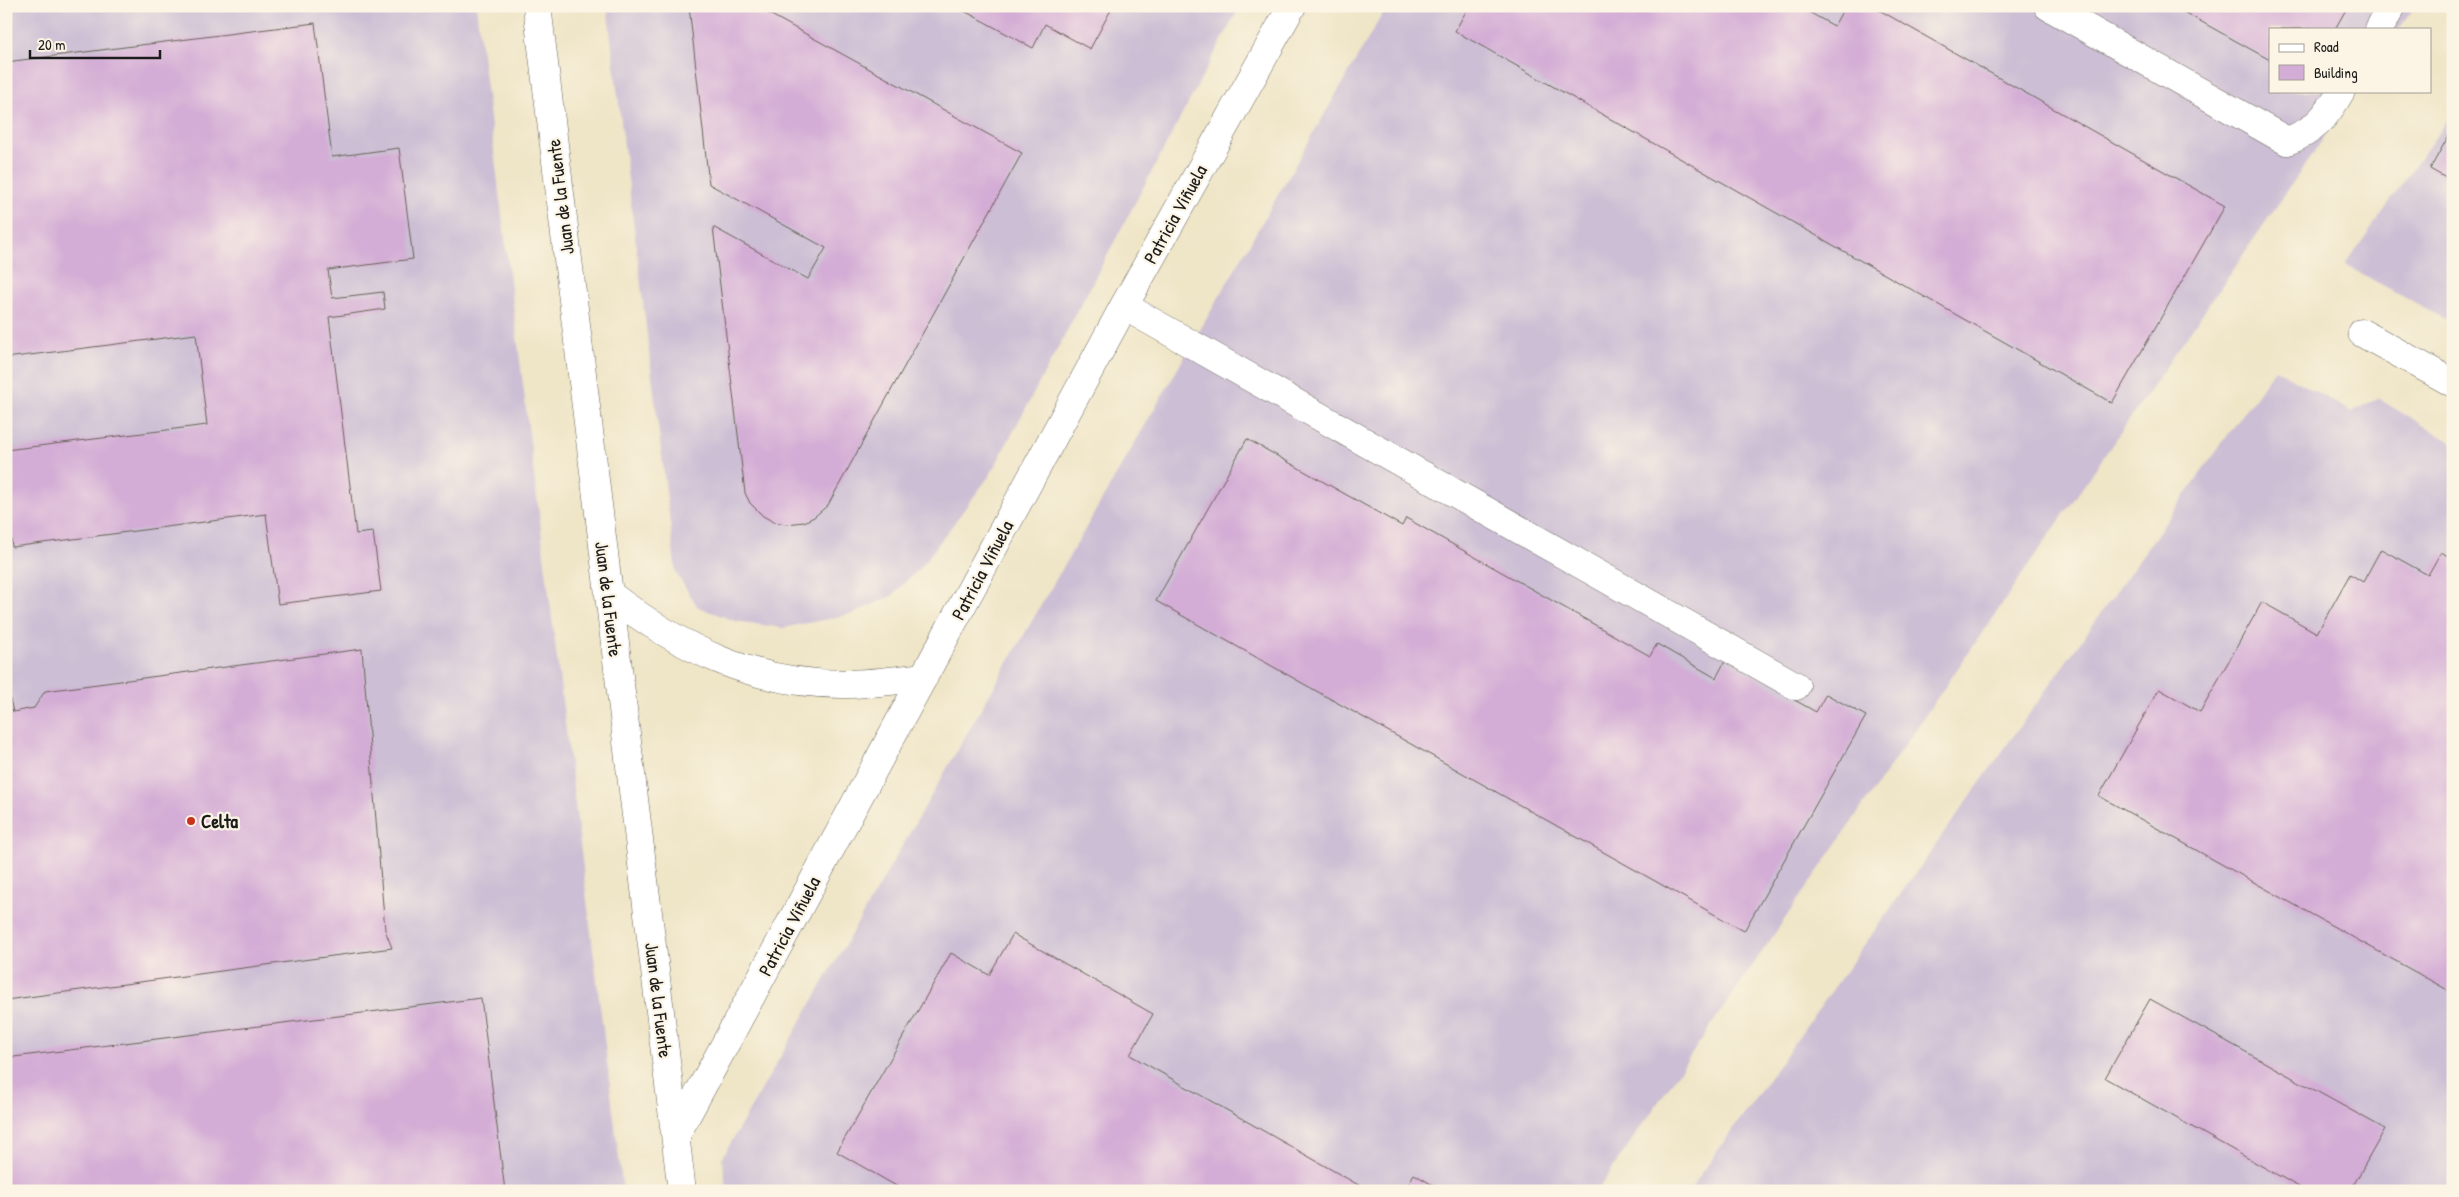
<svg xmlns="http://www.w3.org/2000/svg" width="2459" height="1197" viewBox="0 0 2459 1197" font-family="'Patrick Hand',sans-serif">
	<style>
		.industrial { fill: #ccbed4 }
		.building { fill: #d4add6 }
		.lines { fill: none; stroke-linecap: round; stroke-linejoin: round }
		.minor-casing { stroke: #666258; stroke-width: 29 }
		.minor { stroke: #fff; stroke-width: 28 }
		.poi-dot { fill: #c8321e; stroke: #fcf5e5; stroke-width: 2 }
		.labels { text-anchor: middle; stroke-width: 4.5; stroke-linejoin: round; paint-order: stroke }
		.street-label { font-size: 19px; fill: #1c1c1c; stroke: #fcf5e5 }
		.poi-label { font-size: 19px; font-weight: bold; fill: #1c1c1c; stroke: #fcf5e5; text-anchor: start }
	</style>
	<rect width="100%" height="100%" fill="#fcf5e5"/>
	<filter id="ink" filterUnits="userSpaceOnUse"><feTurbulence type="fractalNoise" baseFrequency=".02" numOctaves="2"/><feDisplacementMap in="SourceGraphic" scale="10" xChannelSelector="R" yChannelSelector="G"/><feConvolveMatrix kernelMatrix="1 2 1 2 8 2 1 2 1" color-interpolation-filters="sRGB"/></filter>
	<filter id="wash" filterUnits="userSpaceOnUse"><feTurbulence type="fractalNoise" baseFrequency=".0096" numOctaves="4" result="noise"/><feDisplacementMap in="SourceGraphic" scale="20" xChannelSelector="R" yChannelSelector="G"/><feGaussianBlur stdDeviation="1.12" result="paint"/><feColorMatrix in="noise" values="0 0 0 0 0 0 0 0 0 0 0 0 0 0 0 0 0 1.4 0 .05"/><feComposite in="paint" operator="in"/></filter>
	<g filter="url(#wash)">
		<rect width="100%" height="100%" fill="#efe5c7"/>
		<!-- industrial -->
		<path class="industrial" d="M6,6H476L623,1191H6Z
			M607,6H1240L990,475L924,563L892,596L852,614L783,628L735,621L698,607L676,573Z
			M1387,6H2415L2399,29H2270V91H2356L1597,1191H727L722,1158Z
			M2453,112V323L2345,265Z
			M2275,369L2352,412L2377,398L2453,443V1191H1689Z"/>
		<g id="blocks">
			<!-- building -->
			<path class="building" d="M689,6H755L1022,153L828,505L814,517L804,522L787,524L774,522L763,516L750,503L745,493L713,227L808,279L826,248L709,184Z
				M955,6H1113L1090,49L1045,24L1033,48Z
				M1469,6H1798L1834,26L1845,6H1872L2225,206L2112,403L1455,31Z
				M2173,6H2348L2335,29H2270V60Z
				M315,23L332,157L399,148L413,259L328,270L332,298L383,292L385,309L329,317L356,534L373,532L381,591L278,604L266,514L12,547L6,499V450L207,425L196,334L6,358V62Z
				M2453,128V182L2430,169Z
				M1247,439L1402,526L1406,518L1650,656L1657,644L1716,678L1725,661L1816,712L1826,694L1866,716L1744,931L1156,601Z
				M2381,549L2428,575L2441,552L2453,559V993L2099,796L2159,689L2200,712L2262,602L2317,633L2350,574L2363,582Z
				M362,649L385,930L392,948L6,1000V683L13,712L34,708L45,691Z
				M1013,934L1153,1014L1130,1055L1369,1191H905L837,1152L951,953L989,975Z
				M481,998L505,1191H6V1058Z
				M2150,999L2385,1129L2350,1191H2306L2105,1078Z
				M1414,1174L1443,1191H1404Z"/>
		</g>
	</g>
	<g filter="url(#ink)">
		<use href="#blocks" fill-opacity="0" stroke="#666258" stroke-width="1"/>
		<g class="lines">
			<defs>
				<path id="minor" d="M537,6L682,1191
					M2048,6L2287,141C2315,131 2326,117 2341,91
					M2379,29L2392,6
					M1124,306L1796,686
					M2362,333L2453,383
					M609,594C680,648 753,685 845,684C871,684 898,680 924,677
					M676,1135L1124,306L1292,6"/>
			</defs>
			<!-- minor casing -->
			<use href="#minor" class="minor-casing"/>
			<!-- minor -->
			<use href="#minor" class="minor"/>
		</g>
	</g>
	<!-- markers -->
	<circle class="poi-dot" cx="191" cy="821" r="5"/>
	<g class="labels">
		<!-- street labels -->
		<g class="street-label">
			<text transform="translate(560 197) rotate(-97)" y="7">Juan de la Fuente</text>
			<text transform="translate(1175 214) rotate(-61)" y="7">Patricia Viñuela</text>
			<text transform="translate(982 570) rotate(-62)" y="7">Patricia Viñuela</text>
			<text transform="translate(609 599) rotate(83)" y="7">Juan de la Fuente</text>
			<text transform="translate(789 926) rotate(-62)" y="7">Patricia Viñuela</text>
			<text transform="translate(659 1000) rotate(83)" y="7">Juan de la Fuente</text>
		</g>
		<!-- poi labels -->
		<g class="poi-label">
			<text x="201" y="828">Celta</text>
		</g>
	</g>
	<!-- margin -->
	<rect width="2459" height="1197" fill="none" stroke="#fcf5e5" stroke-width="25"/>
	<!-- legend -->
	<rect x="2269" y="28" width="162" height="65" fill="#fcf5e5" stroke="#a29e95"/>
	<rect x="2279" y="44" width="25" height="8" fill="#ffffff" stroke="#a29e95"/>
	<text x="2314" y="52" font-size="15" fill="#1c1c1c">Road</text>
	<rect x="2279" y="65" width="25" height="15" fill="#d4add6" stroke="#a29e95"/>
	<text x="2314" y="78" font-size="15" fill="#1c1c1c">Building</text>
	<!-- scale -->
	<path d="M30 50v8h130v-8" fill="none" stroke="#1c1c1c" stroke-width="2.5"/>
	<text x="38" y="50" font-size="15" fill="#1c1c1c" stroke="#fcf5e5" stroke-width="4" paint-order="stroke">20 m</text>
</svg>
